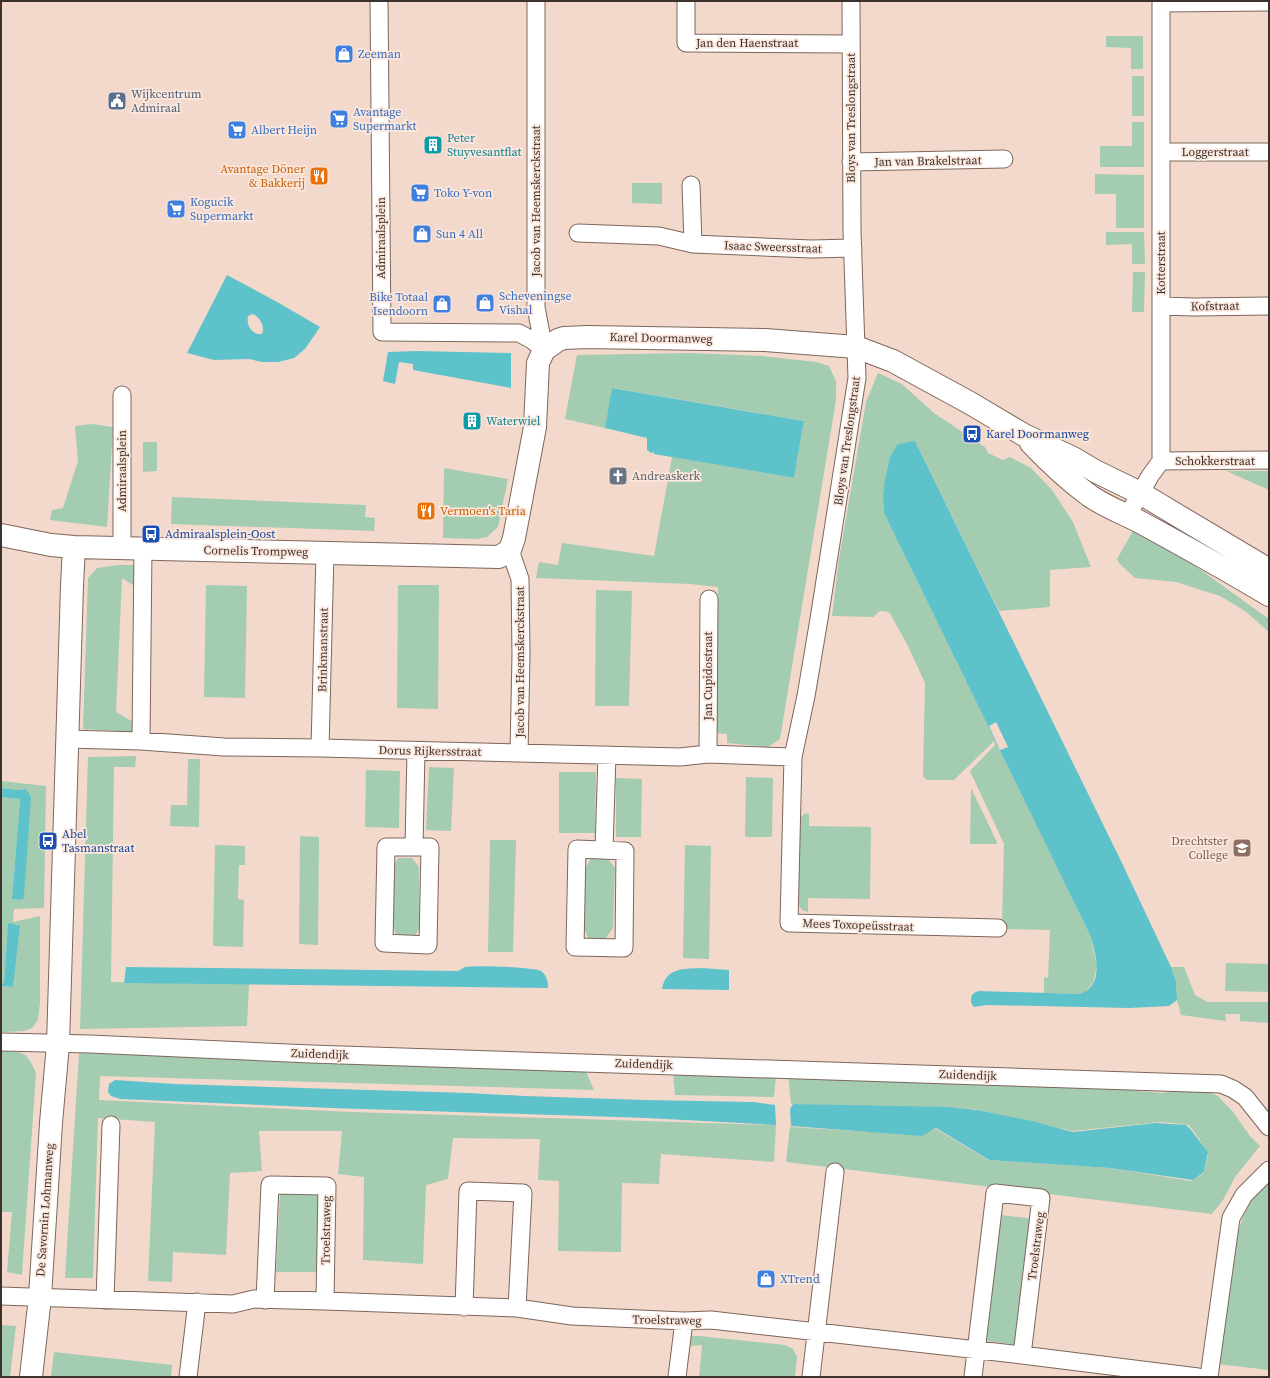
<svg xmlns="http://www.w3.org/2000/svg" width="1270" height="1378" viewBox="0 0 1270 1378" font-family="'Source Serif 4',serif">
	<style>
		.green { fill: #a4ccb1 }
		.water { fill: #5ec2ca; fill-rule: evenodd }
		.pier { fill: #f3d9cc }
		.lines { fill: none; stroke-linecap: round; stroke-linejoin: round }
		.street-casing { stroke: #7d665b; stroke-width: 19 }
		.secondary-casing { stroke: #7d665b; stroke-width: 24 }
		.street { stroke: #fff; stroke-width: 17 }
		.secondary { stroke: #fff; stroke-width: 22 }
		.labels { text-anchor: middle; stroke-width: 3.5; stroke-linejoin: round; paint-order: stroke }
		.street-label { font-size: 12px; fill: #3c322d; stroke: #fce7dd }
		.shop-label { font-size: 12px; fill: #366cbe; stroke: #fce7dd; text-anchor: start }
		.service-label { font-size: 12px; fill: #4e5e75; stroke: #fce7dd; text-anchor: start }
		.culture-label { font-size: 12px; fill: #0d838f; stroke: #fce7dd; text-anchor: start }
		.food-label { font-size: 12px; fill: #c56008; stroke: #fce7dd; text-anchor: end }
		.transit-label { font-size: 12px; fill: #164399; stroke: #fce7dd; text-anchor: start }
		.worship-label { font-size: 12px; fill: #5b616d; stroke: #fce7dd; text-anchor: start }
		.education-label { font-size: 12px; fill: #785e54; stroke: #fce7dd; text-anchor: end }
	</style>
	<rect width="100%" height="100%" fill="#f3d9cc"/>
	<!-- green -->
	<path class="green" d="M1106,36H1143V69H1131V48L1106,47Z
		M1132,76H1144V116H1132Z
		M1132,122H1144V167H1100V146H1132Z
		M1095,174L1144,175V228H1116V194H1095Z
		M632,183H662V204L632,203Z
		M1106,232H1144L1145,264H1132V244L1106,245Z
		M1133,272H1145L1144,312H1132Z
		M690,353L762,356L816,362L829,366L836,381V400L780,739L768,747L727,743V734L715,733L718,587L690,584L536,578L539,562L558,565L562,543L654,556L672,457L794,478L804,421L613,388L605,428L565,419L577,355Z
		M878,373L902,384L934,413L985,447L988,453L1003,460L1010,457L1031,468L1052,490L1073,522L1091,567L1050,570V607L999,611L915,441L883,496L884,513L1090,935L1097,966L1093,983L1085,992L1080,994L1044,993V977L1048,978L1050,930L1006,929L1002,923L1004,844L970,771L995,745L994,741L954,780H927L923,776L925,683L907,644L889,612L880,611L873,617L832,616L839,559L866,402Z
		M92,424L113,427L107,527L50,520L52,510L63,508L78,461L75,426Z
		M143,442H157V471L143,472Z
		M444,468L508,479L498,527L487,537L477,539L443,538Z
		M1226,471H1269V490Z
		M172,497L366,505L365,517L375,518L374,531L171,524Z
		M1137,524L1269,619V632L1245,611L1220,596L1176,582L1135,578L1119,563L1117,559Z
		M118,565H139V589L122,578L116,712L135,723L136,732L83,729L88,578L97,568Z
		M206,585L247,586L245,698L204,697Z
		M398,585H439L438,709L397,708Z
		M596,590L632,591L629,706H595Z
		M136,756L135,767H114L111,982L249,984L247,1026L80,1029L88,757Z
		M188,759H200L199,827L170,826L171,805H187Z
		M429,767L454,768L451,831L426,830Z
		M366,770L400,771L399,828L365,827Z
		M559,772H596L595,833H559Z
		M746,777L773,778L772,837H745Z
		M616,778L642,779L641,837H616Z
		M1,781L46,786L44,908L14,909L13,922L40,916V1003L38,1020L32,1028L24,1031L4,1032H1V986L13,987L18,924H8L4,984H1V797L20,799L12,899L22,900L24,897L26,789L19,790L1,788Z
		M971,788L997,842V844H970Z
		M809,813V826L871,827L870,899L808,898V912L802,910L797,902L800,818L804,814Z
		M300,836L319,837L318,945L299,944Z
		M490,840H516L513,952H488Z
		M215,845L245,846V865H239L238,899L244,900L243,947L213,946Z
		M685,845L711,846L709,959L683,958Z
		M398,858H412L419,867V928L414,938H398L393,927V867Z
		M591,858H607L615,868L613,928L605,939H589L583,927L585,869Z
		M1226,963L1269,964V992L1225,991Z
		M1171,967H1184L1195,995L1207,1002H1269V1023L1240,1021V1014H1225L1226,1021L1181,1015L1177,1000L1176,981Z
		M1,1051C23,1051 27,1052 36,1073L22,1275L7,1272L12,1212H1Z
		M79,1053L585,1069L594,1090L100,1076L99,1100L352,1112L776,1125L774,1162L661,1154L659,1184L622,1183L621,1252L558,1251L559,1181L538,1180L540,1139L453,1138L448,1179L426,1185L423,1264L363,1260L364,1177L338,1174L342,1131H259L262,1171L230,1173L226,1255L173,1252L172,1282L148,1281L155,1122L98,1118L93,1278H65Z
		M673,1073L776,1076L774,1097L675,1095Z
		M788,1073L1058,1084L1163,1093L1178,1090L1206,1091L1218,1096L1233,1112L1250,1136L1260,1146L1235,1177L1223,1200L1212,1214L786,1162L790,1127L922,1135L936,1129L988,1160L1110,1168L1191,1181L1204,1173L1208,1155L1200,1140L1189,1125L1161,1122L1073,1131L975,1109L791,1104Z
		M1269,1181V1370L1217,1364L1234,1246C1240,1223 1249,1196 1269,1181Z
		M280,1193L320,1195L317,1272H276Z
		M1000,1215L1035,1219L1020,1345L985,1341Z
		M1,1325L16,1326L10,1377H1Z
		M691,1336H699L785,1345L793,1349L797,1357L795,1377H699L702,1345L691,1346Z
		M54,1352L172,1365L171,1377H51Z"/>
	<!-- water -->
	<path class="water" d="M227,275L279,303L320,327L305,349L294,358L278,362H262L249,359L214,360L187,353ZM253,314C260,318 265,326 262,334C252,335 246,325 248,316Z
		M416,351L511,353V388L413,370V364L399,362L395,384L383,381L388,352Z
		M612,388L804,421L794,478L654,454V452L651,453L647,450V438L605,428Z
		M915,441L1122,863L1171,967L1176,981L1177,1000L1169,1006L1129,1008L987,1005L974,1007L971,1003C971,996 971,993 979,991L1080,994C1105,985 1096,954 1090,935L884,513L883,496L885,480L890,457L898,444Z
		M1,788L19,790L26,789L31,797L24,897L22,900L12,899L20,799L1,797Z
		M8,923L20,925L13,987L1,986V984L4,983Z
		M126,967L458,971C461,970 464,967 466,967C474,965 536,967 541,971C547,975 548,982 548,988L124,983Z
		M702,968L729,970V990L662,989C666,967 684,969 702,968Z
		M115,1080L175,1084L468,1093L525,1096L645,1100L753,1102L775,1105L776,1125L647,1118L332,1108L120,1099L111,1096L108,1092L109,1084Z
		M793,1104L947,1107L978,1110L1032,1121L1073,1132L1156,1123L1186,1125C1195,1133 1200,1143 1208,1152L1204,1172L1193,1180L1110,1168L989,1160L936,1128L922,1136L791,1126L790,1109Z"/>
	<!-- pier -->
	<path class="pier" d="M996,722L1008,747L1000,750L989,726Z"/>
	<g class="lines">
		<defs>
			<path id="street" d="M379,1L382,332L519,333L532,340L544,350
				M536,1V307L544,350
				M686,1V43L851,44
				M851,1L852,231L857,378L819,619L806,696L793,757L789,923L998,928
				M1161,3L1269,2
				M1161,152H1269
				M851,162L1004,159
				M691,185L693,244
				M578,233L659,236L693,244L811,249L853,248
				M1161,306L1194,307L1269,306
				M1161,461L1269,460
				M1128,515L1150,476L1161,461V1
				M122,548V395
				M510,550L520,579L521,655L519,753
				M67,739L141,741L224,747L320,748L680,757L708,754L793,757
				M141,741L143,548
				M320,748L325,553
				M708,754L709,599
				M386,847H430L428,945L384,943Z
				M414,847L416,751
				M577,849L625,851L624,948L575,947Z
				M604,850L607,755
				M1,1042L90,1044L311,1054L1221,1084L1233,1089L1245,1097L1269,1127
				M1,1296L233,1304L254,1299L325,1301L517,1308L572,1316L684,1321L711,1320L1022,1355L1198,1377
				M105,1300L111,1125
				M265,1300L270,1185L327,1186L325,1301
				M464,1307L468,1191L523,1193L517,1308
				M188,1377L197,1302
				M677,1377L684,1321
				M811,1377L835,1172
				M973,1377L995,1193L1041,1198L1022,1355
				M1209,1377L1231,1218L1244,1195L1269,1170"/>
			<path id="secondary" d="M1031,443C1050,463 1068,480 1090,496C1106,507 1125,514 1142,523C1184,546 1227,570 1269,595
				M1,535L51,545L74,547L499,557L510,550L514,538L535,427L538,363L544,350L558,340L564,338L587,337L765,340L856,347L893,361L970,403L1024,435L1073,458L1095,471L1140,493L1269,570
				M31,1377L40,1297L51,1123L58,1044L72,585L74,547"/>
		</defs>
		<!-- street casing -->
		<use href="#street" class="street-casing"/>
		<!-- secondary casing -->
		<use href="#secondary" class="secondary-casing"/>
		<!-- street -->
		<use href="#street" class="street"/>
		<!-- secondary -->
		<use href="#secondary" class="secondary"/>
	</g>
	<!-- icons -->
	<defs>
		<symbol id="shop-square" viewBox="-11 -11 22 22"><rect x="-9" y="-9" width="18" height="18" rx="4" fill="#3f7fe0" stroke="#fce7dd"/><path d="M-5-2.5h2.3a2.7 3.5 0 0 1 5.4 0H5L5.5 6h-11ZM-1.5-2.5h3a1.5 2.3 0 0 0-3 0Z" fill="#fff"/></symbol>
		<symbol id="civic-square" viewBox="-11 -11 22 22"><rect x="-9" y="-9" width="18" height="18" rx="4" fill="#5c6f8a" stroke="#fce7dd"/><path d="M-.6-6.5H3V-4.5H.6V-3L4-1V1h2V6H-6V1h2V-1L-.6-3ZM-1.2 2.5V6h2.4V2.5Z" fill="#fff"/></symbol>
		<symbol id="supermarket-square" viewBox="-11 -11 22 22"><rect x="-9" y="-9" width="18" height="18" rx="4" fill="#3f7fe0" stroke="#fce7dd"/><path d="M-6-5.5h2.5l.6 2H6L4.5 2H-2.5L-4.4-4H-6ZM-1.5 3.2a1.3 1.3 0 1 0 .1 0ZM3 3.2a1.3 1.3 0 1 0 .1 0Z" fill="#fff"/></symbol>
		<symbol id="building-square" viewBox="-11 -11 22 22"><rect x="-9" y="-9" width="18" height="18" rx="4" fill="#0f9aa8" stroke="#fce7dd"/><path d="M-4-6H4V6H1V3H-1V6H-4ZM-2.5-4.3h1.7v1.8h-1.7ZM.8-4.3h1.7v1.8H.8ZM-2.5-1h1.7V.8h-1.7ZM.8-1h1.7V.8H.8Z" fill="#fff"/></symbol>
		<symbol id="restaurant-square" viewBox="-11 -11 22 22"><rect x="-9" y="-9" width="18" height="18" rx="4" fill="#e8710a" stroke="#fce7dd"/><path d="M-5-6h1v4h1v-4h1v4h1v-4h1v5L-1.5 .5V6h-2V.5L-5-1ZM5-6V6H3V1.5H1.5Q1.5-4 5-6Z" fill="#fff"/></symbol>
		<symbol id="bus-square" viewBox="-11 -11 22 22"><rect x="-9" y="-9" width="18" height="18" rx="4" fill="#1a4fb4" stroke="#fce7dd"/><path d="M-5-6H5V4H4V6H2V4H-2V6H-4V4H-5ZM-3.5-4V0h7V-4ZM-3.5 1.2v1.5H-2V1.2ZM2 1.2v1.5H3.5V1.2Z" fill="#fff"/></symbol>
		<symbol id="church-square" viewBox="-11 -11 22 22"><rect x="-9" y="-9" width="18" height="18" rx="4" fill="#6b7280" stroke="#fce7dd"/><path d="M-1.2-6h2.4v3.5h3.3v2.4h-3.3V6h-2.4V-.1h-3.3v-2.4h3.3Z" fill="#fff"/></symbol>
		<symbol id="school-square" viewBox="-11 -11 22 22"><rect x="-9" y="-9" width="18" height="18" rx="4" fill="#8d6e63" stroke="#fce7dd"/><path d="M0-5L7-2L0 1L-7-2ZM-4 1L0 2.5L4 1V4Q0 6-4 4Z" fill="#fff"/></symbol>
	</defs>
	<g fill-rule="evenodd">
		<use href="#shop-square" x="333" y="43" width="22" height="22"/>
		<use href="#civic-square" x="106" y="90" width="22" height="22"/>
		<use href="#supermarket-square" x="328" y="108" width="22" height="22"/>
		<use href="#supermarket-square" x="226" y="119" width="22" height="22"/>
		<use href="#building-square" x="422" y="134" width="22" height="22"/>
		<use href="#restaurant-square" x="308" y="165" width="22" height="22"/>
		<use href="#supermarket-square" x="409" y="182" width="22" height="22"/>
		<use href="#supermarket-square" x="165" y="198" width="22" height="22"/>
		<use href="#shop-square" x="411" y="223" width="22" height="22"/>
		<use href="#shop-square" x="474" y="292" width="22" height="22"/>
		<use href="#shop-square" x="431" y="293" width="22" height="22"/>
		<use href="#building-square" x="461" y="410" width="22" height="22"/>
		<use href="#bus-square" x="961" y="423" width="22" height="22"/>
		<use href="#church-square" x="607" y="465" width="22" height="22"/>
		<use href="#restaurant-square" x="415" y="500" width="22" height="22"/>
		<use href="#bus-square" x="140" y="523" width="22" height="22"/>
		<use href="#bus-square" x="37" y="830" width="22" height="22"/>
		<use href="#school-square" x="1231" y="837" width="22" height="22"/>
		<use href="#shop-square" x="755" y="1268" width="22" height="22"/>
	</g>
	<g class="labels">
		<!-- street labels -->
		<g class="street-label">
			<text x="747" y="47">Jan den Haenstraat</text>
			<text transform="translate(851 118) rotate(-90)" y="4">Bloys van Treslongstraat</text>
			<text x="1215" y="156">Loggerstraat</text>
			<text transform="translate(928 161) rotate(-1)" y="4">Jan van Brakelstraat</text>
			<text transform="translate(536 201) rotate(-90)" y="4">Jacob van Heemskerckstraat</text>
			<text transform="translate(381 238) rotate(-90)" y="4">Admiraalsplein</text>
			<text transform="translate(773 247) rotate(2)" y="4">Isaac Sweersstraat</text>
			<text transform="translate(1161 263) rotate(-90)" y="4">Kotterstraat</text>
			<text transform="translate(1215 306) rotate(-1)" y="4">Kofstraat</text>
			<text transform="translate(661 338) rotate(1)" y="4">Karel Doormanweg</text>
			<text transform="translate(847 441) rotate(-82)" y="4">Bloys van Treslongstraat</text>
			<text x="1215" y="465">Schokkerstraat</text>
			<text transform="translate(122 471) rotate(-90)" y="4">Admiraalsplein</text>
			<text transform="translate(256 551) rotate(1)" y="4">Cornelis Trompweg</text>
			<text transform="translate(323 650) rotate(-89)" y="4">Brinkmanstraat</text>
			<text transform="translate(520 662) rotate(-90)" y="4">Jacob van Heemskerckstraat</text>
			<text transform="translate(708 676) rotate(-90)" y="4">Jan Cupidostraat</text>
			<text transform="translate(430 751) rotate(1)" y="4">Dorus Rijkersstraat</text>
			<text transform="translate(858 925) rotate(2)" y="4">Mees Toxopeüsstraat</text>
			<text transform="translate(320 1054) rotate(2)" y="4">Zuidendijk</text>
			<text transform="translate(644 1064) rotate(2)" y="4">Zuidendijk</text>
			<text transform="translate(968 1075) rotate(2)" y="4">Zuidendijk</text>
			<text transform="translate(45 1210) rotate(-86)" y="4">De Savornin Lohmanweg</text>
			<text transform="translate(326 1230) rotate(-89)" y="4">Troelstraweg</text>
			<text transform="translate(1036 1246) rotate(-83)" y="4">Troelstraweg</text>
			<text transform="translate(667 1320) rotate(1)" y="4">Troelstraweg</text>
		</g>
		<!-- shop labels -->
		<g class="shop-label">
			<text x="358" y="58">Zeeman</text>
			<text x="353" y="116">Avantage<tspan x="353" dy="14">Supermarkt</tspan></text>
			<text x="251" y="134">Albert Heijn</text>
			<text x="434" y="197">Toko Y-von</text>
			<text x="190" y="206">Kogucik<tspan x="190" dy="14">Supermarkt</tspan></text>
			<text x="436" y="238">Sun 4 All</text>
			<text x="499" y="300">Scheveningse<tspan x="499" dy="14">Vishal</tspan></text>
			<text x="428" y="301" text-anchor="end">Bike Totaal<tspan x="428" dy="14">Isendoorn</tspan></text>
			<text x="780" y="1283">XTrend</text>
		</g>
		<!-- service labels -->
		<g class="service-label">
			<text x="131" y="98">Wijkcentrum<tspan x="131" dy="14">Admiraal</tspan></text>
		</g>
		<!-- culture labels -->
		<g class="culture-label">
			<text x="447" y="142">Peter<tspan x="447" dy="14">Stuyvesantflat</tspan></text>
			<text x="486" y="425">Waterwiel</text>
		</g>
		<!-- food labels -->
		<g class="food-label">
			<text x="305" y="173">Avantage Döner<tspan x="305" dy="14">&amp; Bakkerij</tspan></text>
			<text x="440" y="515" text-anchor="start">Vermoen's Taria</text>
		</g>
		<!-- transit labels -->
		<g class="transit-label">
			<text x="986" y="438">Karel Doormanweg</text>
			<text x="165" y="538">Admiraalsplein-Oost</text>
			<text x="62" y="838">Abel<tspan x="62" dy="14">Tasmanstraat</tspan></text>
		</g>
		<!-- worship labels -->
		<g class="worship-label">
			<text x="632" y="480">Andreaskerk</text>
		</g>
		<!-- education labels -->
		<g class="education-label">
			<text x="1228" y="845">Drechtster<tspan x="1228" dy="14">College</tspan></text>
		</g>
	</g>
	<!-- border -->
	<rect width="1270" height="1378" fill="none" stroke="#3c322d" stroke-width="4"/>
</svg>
